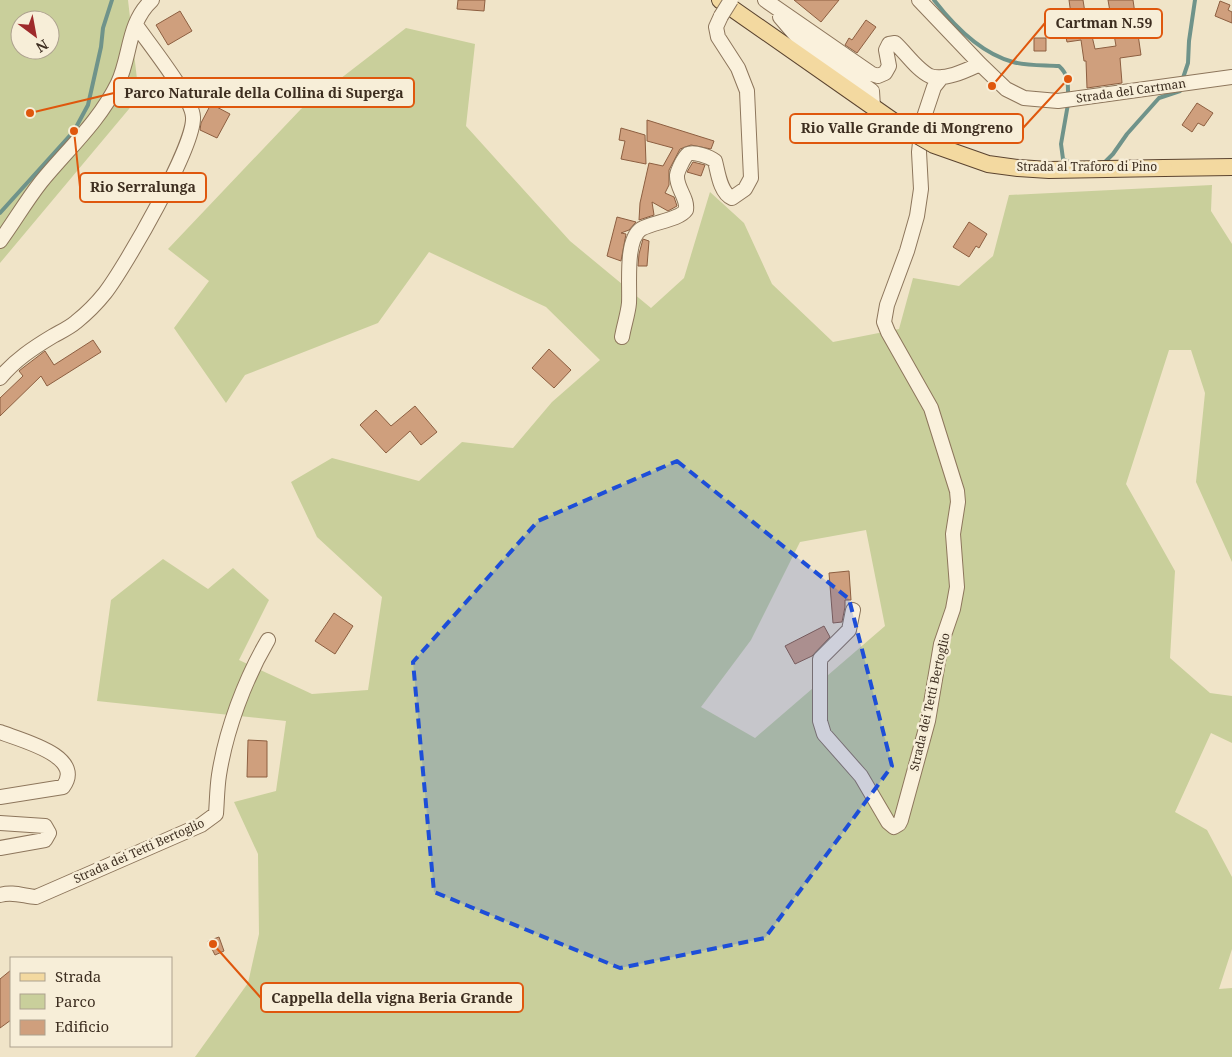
<svg xmlns="http://www.w3.org/2000/svg" width="1232" height="1057" viewBox="0 0 1232 1057" font-family="'Noto Serif',serif">
	<style>
		.green { fill: #c9cf9b; fill-rule: evenodd }
		.lines { fill: none; stroke-linecap: round; stroke-linejoin: round }
		.stream { stroke: #6f938a; stroke-width: 4 }
		.building { fill: #cf9f7d; stroke: #8d5f41 }
		.minor-casing { stroke: #8d765c; stroke-width: 16 }
		.major-casing { stroke: #5b4430; stroke-width: 18 }
		.minor { stroke: #faf1dc; stroke-width: 14 }
		.major { stroke: #f3d9a0; stroke-width: 16 }
		.minor-bridge-casing { stroke: #8d765c; stroke-width: 16; stroke-linecap: butt }
		.major-bridge-casing { stroke: #5b4430; stroke-width: 18; stroke-linecap: butt }
		.minor-bridge { stroke: #faf1dc; stroke-width: 14 }
		.major-bridge { stroke: #f3d9a0; stroke-width: 16 }
		.marked { fill: #1d4ed8; fill-opacity: 0.2; stroke: #1d4ed8; stroke-width: 4; stroke-dasharray: 10 6; stroke-linejoin: round }
		.labels { text-anchor: middle; stroke-width: 5; stroke-linejoin: round; paint-order: stroke }
		.street-label { font-size: 12px; fill: #3d2e20; stroke: #f7eed8 }
		.leader { fill: none; stroke: #df570d; stroke-width: 2 }
		.callout-dot { fill: #df570d; stroke: #f7eed8; stroke-width: 2 }
		.callout { fill: #f7eed8; stroke: #df570d; stroke-width: 2 }
		.callout-label { font-size: 14px; text-anchor: middle; font-weight: bold; fill: #3d2e20 }
	</style>
	<rect width="100%" height="100%" fill="#f0e4c8"/>
	<!-- green -->
	<path class="green" d="M0,0H128L139,97L0,263ZM20,20H50V50H20Z
		M406,28L475,44L466,126L570,241L651,308L684,278L710,192L744,223L772,284L833,342L899,329L913,278L959,286L993,256L1009,195L1212,185L1211,211L1232,244V562L1196,482L1205,393L1191,350H1169L1126,484L1175,571L1170,658L1210,693L1232,696V743L1211,733L1175,812L1207,830L1232,877V949L1219,989L1232,988V1057H195L248,983L259,934L258,854L234,802L276,791L286,721L97,701L111,600L163,559L208,589L233,568L269,600L239,660L312,694L368,690L382,597L317,537L291,482L332,458L419,481L462,442L513,448L552,402L600,360L546,307L429,252L378,323L245,375L226,403L174,328L209,281L168,249L301,109ZM866,530L885,626L755,738L701,707L751,640L800,542Z"/>
	<g class="lines">
		<!-- stream -->
		<path class="stream" d="M934,0C954,26 980,53 1013,62C1027,66 1044,65 1059,66C1069,75 1068,84 1068,97
			M1182,81L1188,63L1189,41L1195,0
			M1068,104L1061,144L1063,159L1071,163
			M1103,164L1113,154L1127,134L1159,98L1180,91L1181,88
			M0,213L74,131L88,105L101,47L103,28L112,0"/>
	</g>
	<!-- building -->
	<path class="building" d="M458,0H485L484,11L457,9Z
		M794,0H839L821,22Z
		M1069,0H1083L1086,19H1088L1095,49L1116,46L1108,0H1133L1141,55L1120,58L1122,83L1087,88L1086,61H1084L1081,40L1067,42L1063,24L1072,22Z
		M1220,1L1230,5L1228,10L1232,12V23L1215,16Z
		M180,11L192,31L168,45L156,25Z
		M866,20L876,27L857,53L845,45L849,38L852,40Z
		M1034,38H1046V51H1034Z
		M1197,103L1213,113L1204,126L1198,123L1192,132L1182,125Z
		M211,104L230,114L217,138L200,130L201,123Z
		M647,120L714,141L711,149L691,145L680,149L669,170V185L665,193L674,197L677,206L668,211L652,202L654,215L639,220L640,203L649,163L663,166L673,148L647,141Z
		M621,128L645,135L646,164L621,159L625,141L619,140Z
		M693,162L705,165L701,176L687,172Z
		M617,217L636,222L629,230L621,233L626,234L621,261L607,256Z
		M969,222L987,234L979,248L976,246L969,257L953,247Z
		M643,239L649,241L647,266H638L639,254Z
		M93,340L101,352L47,386L41,376L0,416V398L23,376L19,371L24,367L45,351L54,365Z
		M549,349L571,370L554,388L532,368Z
		M415,406L437,432L421,445L410,431L386,453L360,425L376,410L391,426Z
		M849,571L851,600H845V607L842,622L833,623L829,573Z
		M334,613L353,626L335,654L315,641Z
		M824,626L830,637L812,656L795,664L785,646Z
		M248,740L267,741V777H247Z
		M219,937L224,951L215,955L208,941Z
		M11,970V1020L0,1028V979Z"/>
	<g class="lines">
		<defs>
			<path id="minor" d="M765,0L872,74L878,76L885,73L889,66L886,50L889,44L895,43C906,53 917,70 930,76C945,81 967,70 980,64
				M919,0L980,64L1006,89L1024,98L1058,101L1232,77
				M780,17L798,38L872,91L873,107
				M0,241C14,222 26,201 41,182C68,149 99,122 118,83C131,56 127,23 152,0
				M622,337C624,325 628,314 629,303C630,284 625,240 641,229C653,222 679,220 686,210C688,198 676,188 677,175C678,170 684,157 688,154C694,151 710,157 715,161C718,172 720,193 732,198L745,189L751,178L747,91L738,68L718,37L716,27L721,16
				M0,378C15,360 33,348 53,336C60,332 69,328 76,322C86,314 97,303 105,293C125,267 195,146 193,117C192,97 149,44 136,25
				M853,610L849,630L820,659V721L824,734L861,776L888,822L894,827L899,824L901,820L928,721L941,644L953,609L957,587L953,534L958,502L957,491L931,408L888,332L884,322L887,305L907,251L917,216L921,189L919,152L922,123L934,87L942,77
				M0,732C20,740 86,756 63,787L0,797
				M0,823L45,826L49,833L45,840L0,848
				M0,895C12,891 24,896 36,897L201,825L216,814C217,801 217,788 219,775C226,730 245,679 268,640"/>
			<path id="major" d="M720,0L896,123
				M1164,168L1232,167"/>
		</defs>
		<!-- minor casing -->
		<use href="#minor" class="minor-casing"/>
		<!-- major casing -->
		<use href="#major" class="major-casing"/>
		<!-- minor -->
		<use href="#minor" class="minor"/>
		<!-- major -->
		<use href="#major" class="major"/>
		<defs>
			<path id="minor-bridge" d="M721,16L731,0"/>
			<path id="major-bridge" d="M896,123L934,145L988,164L1018,168L1049,170L1164,168"/>
		</defs>
		<!-- minor-bridge casing -->
		<use href="#minor-bridge" class="minor-bridge-casing"/>
		<!-- major-bridge casing -->
		<use href="#major-bridge" class="major-bridge-casing"/>
		<!-- minor-bridge -->
		<use href="#minor-bridge" class="minor-bridge"/>
		<!-- major-bridge -->
		<use href="#major-bridge" class="major-bridge"/>
	</g>
	<!-- marked area -->
	<path class="marked" d="M677,461L849,599L892,766L765,938L620,968L434,892L413,662L538,521Z"/>
	<g class="labels">
		<!-- street labels -->
		<g class="street-label">
			<text transform="translate(1131 91) rotate(-8)" y="4">Strada del Cartman</text>
			<text x="1087" y="171">Strada al Traforo di Pino</text>
			<text transform="translate(930 702) rotate(-77)" y="4">Strada dei Tetti Bertoglio</text>
			<text transform="translate(139 851) rotate(-24)" y="4">Strada dei Tetti Bertoglio</text>
		</g>
	</g>
	<!-- callouts -->
	<path class="leader" d="M992 86L1045 23M30 113L114 93M1068 79L1023 128M74 131L80 187M213 944L261 998"/>
	<g class="callout-dot">
		<circle cx="992" cy="86" r="5"/>
		<circle cx="30" cy="113" r="5"/>
		<circle cx="1068" cy="79" r="5"/>
		<circle cx="74" cy="131" r="5"/>
		<circle cx="213" cy="944" r="5"/>
	</g>
	<g class="callout">
		<rect x="1045" y="9" width="117" height="29" rx="5"/>
		<rect x="114" y="78" width="300" height="29" rx="5"/>
		<rect x="790" y="114" width="233" height="29" rx="5"/>
		<rect x="80" y="173" width="126" height="29" rx="5"/>
		<rect x="261" y="983" width="262" height="29" rx="5"/>
	</g>
	<g class="callout-label">
		<text x="1104" y="28">Cartman N.59</text>
		<text x="264" y="98">Parco Naturale della Collina di Superga</text>
		<text x="907" y="133">Rio Valle Grande di Mongreno</text>
		<text x="143" y="192">Rio Serralunga</text>
		<text x="392" y="1003">Cappella della vigna Beria Grande</text>
	</g>
	<!-- legend -->
	<rect x="10" y="957" width="162" height="90" fill="#f7eed8" stroke="#ada18e"/>
	<rect x="20" y="973" width="25" height="8" fill="#f3d9a0" stroke="#ada18e"/>
	<text x="55" y="982" font-size="15" fill="#3d2e20">Strada</text>
	<rect x="20" y="994" width="25" height="15" fill="#c9cf9b" stroke="#ada18e"/>
	<text x="55" y="1007" font-size="15" fill="#3d2e20">Parco</text>
	<rect x="20" y="1020" width="25" height="15" fill="#cf9f7d" stroke="#ada18e"/>
	<text x="55" y="1032" font-size="15" fill="#3d2e20">Edificio</text>
	<!-- north arrow -->
	<g transform="translate(35 35) rotate(148)"><circle r="24" fill="#f7eed8" stroke="#ada18e"/>
	<path d="M0-4L9 19L0 12L-9 19Z" fill="#9e2a2b"/>
	<text y="-8" font-size="14" font-weight="bold" text-anchor="middle" fill="#3d2e20">N</text>
	</g>
</svg>
